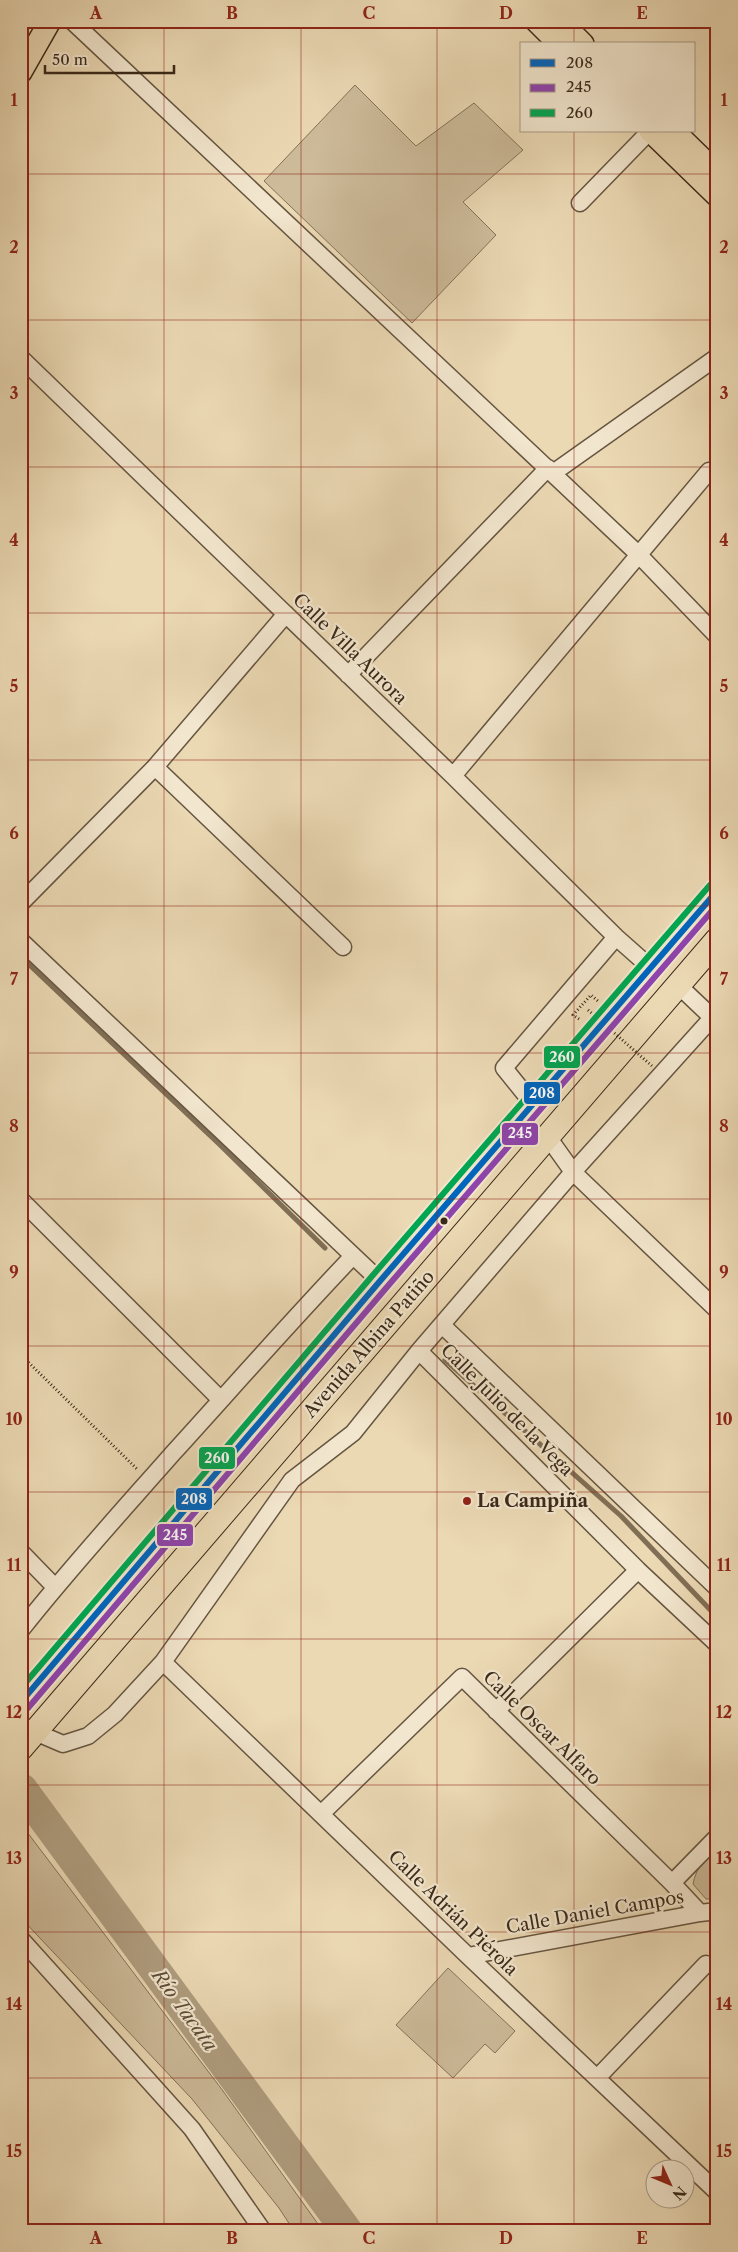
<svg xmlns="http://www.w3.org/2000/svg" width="738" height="2252" viewBox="0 0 738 2252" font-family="'Libre Caslon Text',serif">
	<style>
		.green { fill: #cdbb9a; stroke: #84725a }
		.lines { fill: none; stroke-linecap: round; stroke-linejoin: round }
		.stream { stroke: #806f56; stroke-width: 5 }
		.river { stroke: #af9d7f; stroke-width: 31 }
		.minor-casing { stroke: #665540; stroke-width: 19 }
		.major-casing { stroke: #3a2919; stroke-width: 24 }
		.highway-casing { stroke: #3a2919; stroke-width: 26 }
		.path { stroke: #3a2919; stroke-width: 3; stroke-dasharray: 1 2.5; stroke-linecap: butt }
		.minor { stroke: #f2e6ce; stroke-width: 16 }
		.major { stroke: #ebd9b4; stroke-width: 21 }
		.highway { stroke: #ebd9b4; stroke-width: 24 }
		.path-bridge { stroke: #3a2919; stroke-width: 3; stroke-dasharray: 1 2.5; stroke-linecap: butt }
		.bus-1-casing { stroke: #f2e6ce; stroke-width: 10 }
		.bus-2-casing { stroke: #f2e6ce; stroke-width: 10 }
		.bus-3-casing { stroke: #f2e6ce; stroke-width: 10 }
		.bus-1 { stroke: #0065bd; stroke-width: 6 }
		.bus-2 { stroke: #8e44ad; stroke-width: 6 }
		.bus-3 { stroke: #00a651; stroke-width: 6 }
		.grid { fill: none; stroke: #8f2418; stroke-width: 1; stroke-opacity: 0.55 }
		.bus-dot { fill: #3a2919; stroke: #f2e6ce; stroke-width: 2 }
		.poi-dot { fill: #8f2418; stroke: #f2e6ce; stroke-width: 2 }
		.labels { text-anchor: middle; stroke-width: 4.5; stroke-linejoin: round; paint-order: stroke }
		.street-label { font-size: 18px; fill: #3a2919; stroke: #f2e6ce }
		.poi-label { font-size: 18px; font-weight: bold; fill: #3a2919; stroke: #f2e6ce; text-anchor: start }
		.water-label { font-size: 19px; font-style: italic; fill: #5d4c38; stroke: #f2e6ce }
		.line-badge { stroke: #f2e6ce; stroke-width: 2 }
		.badge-label { font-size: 14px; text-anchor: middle; font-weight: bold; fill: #fff }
		.neatline { fill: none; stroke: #8f2418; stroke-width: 2 }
		.grid-label { font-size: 16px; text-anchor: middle; font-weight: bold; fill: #8f2418 }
	</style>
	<rect width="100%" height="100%" fill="#ebd9b4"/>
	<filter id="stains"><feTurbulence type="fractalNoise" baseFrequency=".004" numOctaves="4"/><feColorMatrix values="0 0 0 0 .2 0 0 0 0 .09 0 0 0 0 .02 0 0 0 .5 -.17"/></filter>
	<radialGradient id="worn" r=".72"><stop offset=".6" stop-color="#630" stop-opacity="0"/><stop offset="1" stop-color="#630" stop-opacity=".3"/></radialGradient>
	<!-- green -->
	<path class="green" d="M355,85L416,146L474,103L523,150L463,202L496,235L412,323L264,181Z
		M21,1824L223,2091L323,2231H294L279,2208L192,2099L21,1918Z
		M717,1847V1899H706L693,1884C696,1868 705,1858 717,1847Z
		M448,1968L515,2031L495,2053L485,2044L453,2078L396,2025Z"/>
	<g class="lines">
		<!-- stream -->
		<path class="stream" d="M21,957L219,1144L325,1248
			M445,1360L621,1516L717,1617"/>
		<!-- river -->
		<path class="river" d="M22,1789L347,2231"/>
		<defs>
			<path id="minor" d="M72,21L638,554L717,636
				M580,203L650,131
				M21,358L453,776L616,937L651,968
				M553,473L717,357
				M348,675L548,468
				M155,767L343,947
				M453,776L709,471
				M21,903L155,767L286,614
				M21,941L380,1281
				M678,985L717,1022
				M533,1104L504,1068L616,937
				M548,1137L573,1172L717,1310
				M21,1200L221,1400
				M442,1325L717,1588
				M419,1351L638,1570L717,1644
				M21,1552L55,1587
				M21,1630C69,1569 122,1511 174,1452C233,1387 291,1321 352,1257
				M163,1662L468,1956L717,2192
				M496,1711L638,1570
				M35,1732L63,1744L88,1736L115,1714L163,1662L292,1480L353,1433L419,1351L573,1172L712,1018
				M321,1814L462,1677L672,1883L700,1913L717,1911
				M672,1883L717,1837
				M21,1939L192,2129L263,2231
				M468,1956L700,1913
				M598,2077L706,1964"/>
			<path id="major" d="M536,21L559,44
				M560,21L583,44
				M21,72L50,21
				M650,131L717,196
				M674,131L717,173"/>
			<path id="highway" d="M21,1702L380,1281L717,891
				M21,1748L717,940"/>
		</defs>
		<!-- minor casing -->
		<use href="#minor" class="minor-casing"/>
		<!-- major casing -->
		<use href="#major" class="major-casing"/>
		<!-- highway casing -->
		<use href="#highway" class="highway-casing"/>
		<!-- path -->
		<path class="path" d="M579,1019L573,1015L591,995L598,1001
			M21,1355L138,1470"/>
		<!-- minor -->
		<use href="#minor" class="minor"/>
		<!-- major -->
		<use href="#major" class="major"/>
		<!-- highway -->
		<use href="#highway" class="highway"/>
		<!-- path-bridge -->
		<path class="path-bridge" d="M588,1010L652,1066"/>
		<defs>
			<path id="bus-1" d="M21,1702L380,1281L717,891"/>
			<path id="bus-2" d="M28,1708L387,1287L717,905"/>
			<path id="bus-3" d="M21,1688L373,1275L710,885"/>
		</defs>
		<!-- bus-1 casing -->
		<use href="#bus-1" class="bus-1-casing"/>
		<!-- bus-2 casing -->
		<use href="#bus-2" class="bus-2-casing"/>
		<!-- bus-3 casing -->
		<use href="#bus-3" class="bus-3-casing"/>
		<!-- bus-1 -->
		<use href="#bus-1" class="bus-1"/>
		<!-- bus-2 -->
		<use href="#bus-2" class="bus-2"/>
		<!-- bus-3 -->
		<use href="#bus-3" class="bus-3"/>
	</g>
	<!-- grid -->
	<path class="grid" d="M164,21V2231M301,21V2231M437,21V2231M574,21V44M574,131V2231M21,174H717M21,320H717M21,467H717M21,613H717M21,760H717M21,906H717M21,1053H717M21,1199H717M21,1346H717M21,1492H717M21,1639H717M21,1785H717M21,1932H717M21,2078H717"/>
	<!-- markers -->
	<circle class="bus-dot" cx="444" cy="1221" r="4.5"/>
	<circle class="poi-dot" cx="467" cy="1501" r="5"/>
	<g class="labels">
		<!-- street labels -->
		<g class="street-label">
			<text transform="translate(350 649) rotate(44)" y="6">Calle Villa Aurora</text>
			<text transform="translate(369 1344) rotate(-49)" y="6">Avenida Albina Patiño</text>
			<text transform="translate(507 1410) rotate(45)" y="6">Calle Julio de la Vega</text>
			<text transform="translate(542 1728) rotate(44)" y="6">Calle Oscar Alfaro</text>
			<text transform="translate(595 1912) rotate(-10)" y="6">Calle Daniel Campos</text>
			<text transform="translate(453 1913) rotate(44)" y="6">Calle Adrián Piérola</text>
		</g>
		<!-- poi labels -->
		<g class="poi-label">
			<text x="477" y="1507">La Campiña</text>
		</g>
		<!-- water labels -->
		<g class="water-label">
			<text transform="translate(185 2010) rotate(54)" y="7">Río Tacata</text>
		</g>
	</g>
	<g class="line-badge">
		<rect x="543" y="1045" width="38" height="24" rx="5" fill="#00a651"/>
		<rect x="523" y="1081" width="38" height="24" rx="5" fill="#0065bd"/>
		<rect x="501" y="1122" width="38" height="24" rx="5" fill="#8e44ad"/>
		<rect x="198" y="1446" width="38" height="24" rx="5" fill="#00a651"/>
		<rect x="175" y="1487" width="38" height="24" rx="5" fill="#0065bd"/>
		<rect x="156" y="1523" width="38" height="24" rx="5" fill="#8e44ad"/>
	</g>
	<g class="badge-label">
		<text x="562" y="1062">260</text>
		<text x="542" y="1098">208</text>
		<text x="520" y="1138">245</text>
		<text x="217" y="1463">260</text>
		<text x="194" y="1504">208</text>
		<text x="175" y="1540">245</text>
	</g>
	<!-- margin -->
	<rect width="738" height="2252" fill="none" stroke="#ebd9b4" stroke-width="55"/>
	<!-- legend -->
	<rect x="520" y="42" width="175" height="90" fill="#f2e6ce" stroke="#a89a86"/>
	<rect x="530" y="59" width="25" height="8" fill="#0065bd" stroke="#a89a86"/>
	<text x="566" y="68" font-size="15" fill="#3a2919">208</text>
	<rect x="530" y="84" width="25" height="8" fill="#8e44ad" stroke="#a89a86"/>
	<text x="566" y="92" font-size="15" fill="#3a2919">245</text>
	<rect x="530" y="109" width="25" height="8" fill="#00a651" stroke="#a89a86"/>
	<text x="566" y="118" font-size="15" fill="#3a2919">260</text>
	<!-- north arrow -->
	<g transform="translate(670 2184) rotate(134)"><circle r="24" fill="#f2e6ce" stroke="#a89a86"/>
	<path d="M0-4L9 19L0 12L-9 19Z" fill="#8f2418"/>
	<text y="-8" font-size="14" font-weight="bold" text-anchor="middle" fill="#3a2919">N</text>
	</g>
	<!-- scale -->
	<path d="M45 65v8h129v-8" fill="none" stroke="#3a2919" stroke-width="2.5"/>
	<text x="52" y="65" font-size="15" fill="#3a2919" stroke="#f2e6ce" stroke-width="4" paint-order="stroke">50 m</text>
	<rect x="28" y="28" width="682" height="2196" class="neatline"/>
	<g class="grid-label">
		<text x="96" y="19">A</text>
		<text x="232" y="19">B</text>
		<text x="369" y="19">C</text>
		<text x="506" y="19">D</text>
		<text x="642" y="19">E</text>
		<text x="14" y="106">1</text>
		<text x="724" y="106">1</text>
		<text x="14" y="253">2</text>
		<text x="724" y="253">2</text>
		<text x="14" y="399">3</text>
		<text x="724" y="399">3</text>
		<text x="14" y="546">4</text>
		<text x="724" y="546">4</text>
		<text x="14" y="692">5</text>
		<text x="724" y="692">5</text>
		<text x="14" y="839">6</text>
		<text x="724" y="839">6</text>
		<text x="14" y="985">7</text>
		<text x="724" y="985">7</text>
		<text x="14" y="1132">8</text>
		<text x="724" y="1132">8</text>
		<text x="14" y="1278">9</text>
		<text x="724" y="1278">9</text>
		<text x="14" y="1425">10</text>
		<text x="724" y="1425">10</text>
		<text x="14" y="1571">11</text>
		<text x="724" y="1571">11</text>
		<text x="14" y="1718">12</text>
		<text x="724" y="1718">12</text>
		<text x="14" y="1864">13</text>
		<text x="724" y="1864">13</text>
		<text x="14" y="2010">14</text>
		<text x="724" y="2010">14</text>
		<text x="14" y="2157">15</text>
		<text x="724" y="2157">15</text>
		<text x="96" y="2244">A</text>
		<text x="232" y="2244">B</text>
		<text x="369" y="2244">C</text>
		<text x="506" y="2244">D</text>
		<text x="642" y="2244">E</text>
	</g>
	<rect width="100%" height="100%" filter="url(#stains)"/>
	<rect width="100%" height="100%" fill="url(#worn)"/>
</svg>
